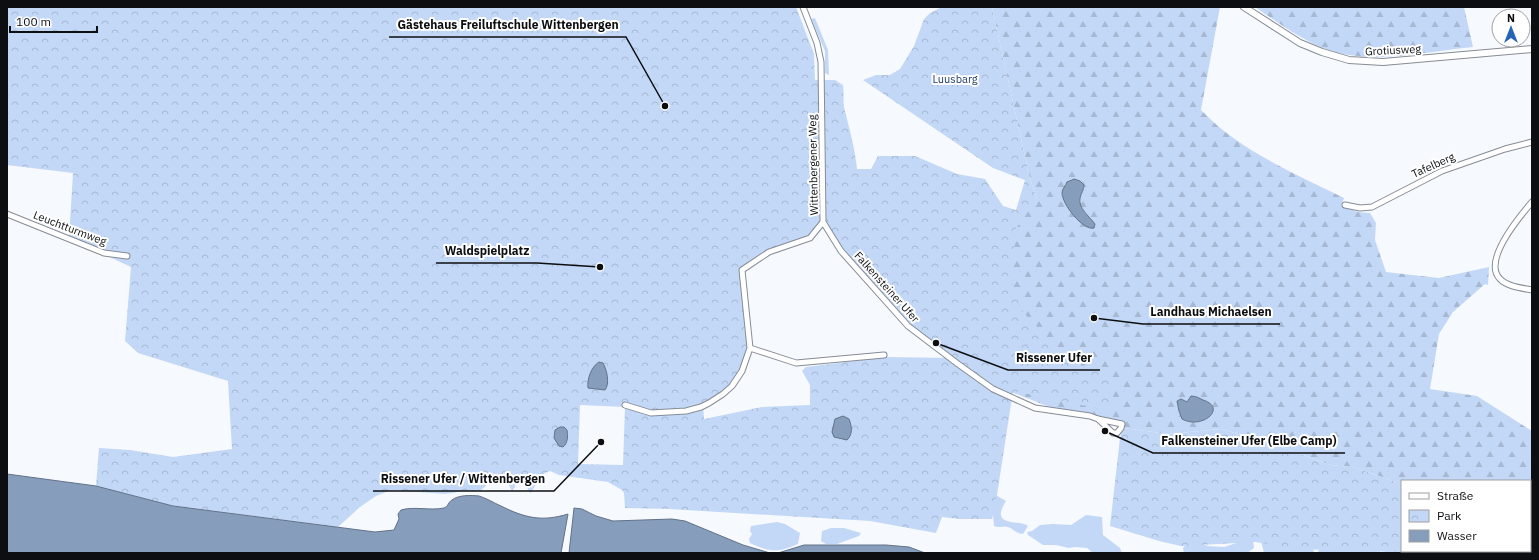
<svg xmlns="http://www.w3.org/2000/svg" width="1539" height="560" viewBox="0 0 1539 560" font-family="'IBM Plex Sans',sans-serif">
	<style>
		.grass { fill: #c3d8f6 }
		.forest { fill: url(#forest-firs); fill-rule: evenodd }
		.park { fill: url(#park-crowns); fill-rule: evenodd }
		.water { fill: #879dbc; stroke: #627289 }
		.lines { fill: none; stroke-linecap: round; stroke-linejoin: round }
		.minor-casing { stroke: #868c96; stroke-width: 7 }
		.tertiary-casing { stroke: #868c96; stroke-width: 8 }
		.minor { stroke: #fff; stroke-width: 5 }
		.tertiary { stroke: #fff; stroke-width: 6 }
		.labels { text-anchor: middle; stroke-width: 4; stroke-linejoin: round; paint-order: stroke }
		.street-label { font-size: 11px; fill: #0c0e11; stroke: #fff }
		.park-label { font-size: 11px; fill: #17365f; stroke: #fff }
		.leader { fill: none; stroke: #0c0e11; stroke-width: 1.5 }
		.callout-dot { fill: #0c0e11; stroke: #fff; stroke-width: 1.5 }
		.callout-label { font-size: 12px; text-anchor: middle; font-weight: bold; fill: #0c0e11; stroke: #fff; stroke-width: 4; stroke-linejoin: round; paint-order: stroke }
	</style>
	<defs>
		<pattern id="forest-firs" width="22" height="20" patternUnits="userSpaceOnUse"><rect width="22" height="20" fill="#c3d8f6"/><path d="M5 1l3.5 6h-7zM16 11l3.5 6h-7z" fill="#a6b8d2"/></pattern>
		<pattern id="park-crowns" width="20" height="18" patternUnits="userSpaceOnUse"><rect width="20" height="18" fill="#c3d8f6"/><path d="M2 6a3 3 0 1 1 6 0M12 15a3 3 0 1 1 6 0" fill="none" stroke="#a6b8d2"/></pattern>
	</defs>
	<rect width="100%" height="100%" fill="#f6f9fd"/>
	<!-- grass -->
	<path class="grass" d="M815,18L828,50L829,75L825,73V51L811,19Z
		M994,494L1006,501C989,528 1019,519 1028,526L1023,534C1016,534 1014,529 1008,527C1003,526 999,528 994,526L993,515L992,514Z
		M1086,515L1102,517L1103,535L1120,548L1122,553H1093L1087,548L1075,547L1069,548L1056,545H1043L1028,535L1027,532L1032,531L1040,525L1053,524L1071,525Z
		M777,522L785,524L800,533L798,544C778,553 769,552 750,543L749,539L752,534L750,531L751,526Z
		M831,528H844L861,533L859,536L837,544H826L821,541L822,531Z
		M1246,540H1253L1254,548L1247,553H1184L1183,548L1187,543L1192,541L1208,546L1224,547Z
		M1261,541L1314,550L1313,553H1264Z
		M1382,543L1380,553H1318L1319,549Z"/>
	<!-- forest -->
	<path class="forest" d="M992,7H1220L1201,110C1240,151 1294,173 1344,198L1341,206L1358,212L1370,213L1376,223L1375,240L1386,272L1439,278L1489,267L1488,285L1485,284L1453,312L1439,334L1430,389L1477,396L1532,431V535L1530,534V481H1402V484L1353,467L1330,465L1285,448L1221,429L1168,434L1123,428L1052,408L996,386L880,291L838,185L891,275L1037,199L1030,179ZM1072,179L1078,180L1082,183C1083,188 1083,190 1080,196C1077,205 1086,213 1091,219L1088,228L1074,216L1062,195C1062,189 1066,182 1072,179ZM1191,396H1194L1200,399L1212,413C1204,426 1192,421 1181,416L1177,401L1181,399L1187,402Z
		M1255,7H1464L1473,47C1435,51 1386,61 1349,55C1314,50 1283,26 1255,7Z"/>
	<!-- park -->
	<path class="park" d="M7,7H796L814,54L815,80H835L843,85C844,92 843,101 844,107C849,128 855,148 857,169H871L878,156H915L957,174L985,179L1003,206L1016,210L1025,180L993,168L863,80L876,75H890L900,69L914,46L924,19L930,13L942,7H992L1030,179L1037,199L1015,230V257L1009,265L1010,277L1019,304L1023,312L1059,350L1078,365L1110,368L1111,411L1013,391L997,495L992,519H959L942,517L936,533L870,521L669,509L625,508L624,493L622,490L608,482L559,475L550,471L541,475L531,493C526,489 527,484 527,478L524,476L516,480L515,487L512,491L504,476L494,479L480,491H461L453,493L444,494L391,490L376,496L360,507L338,527L173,506L96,486L99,448L130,450L173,457L232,449L228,381L138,353L125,341L131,267L69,238L73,173L7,165ZM824,221L843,251L912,329L951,358L886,357L806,367L802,371L810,385V405L762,407L704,419L703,404L724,392L739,374L749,350L740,271L748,262L768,251L809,237ZM580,405L625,407L623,465L578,464Z
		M1123,428L1168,434L1221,429L1285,448L1330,465L1353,467L1402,484V551H1528L1527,553H1392L1360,548L1307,550L1255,542L1181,546L1159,541L1110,526L1120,438Z"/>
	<!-- water -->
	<path class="water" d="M1074,179L1080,181L1084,185C1084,190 1081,193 1080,198C1078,208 1089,216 1095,224L1094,228C1083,231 1062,204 1062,193C1062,189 1066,185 1067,182Z
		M599,362L603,363C607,370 610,384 605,390L588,388C587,379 591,367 599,362Z
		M1191,396C1196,396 1199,398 1203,400C1228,408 1202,430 1182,419L1179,411L1177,401L1181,399L1187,402Z
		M843,416L849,419C852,427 853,434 847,440L834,437L832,432L835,419Z
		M560,427H564L567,430C568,436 568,443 563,447L559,446L554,438L555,430Z
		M7,474L96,486L173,506L375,532L394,530L399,519L398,514L401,510C415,506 429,511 444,508C449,506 448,502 452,500C458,495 471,495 479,496C486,498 494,503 501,506C525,518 542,522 568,514L561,553H7Z
		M574,508L582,509L596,516L613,521L672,519L685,521L743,545L770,553H569Z
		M804,545H886L909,547L925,553H778Z"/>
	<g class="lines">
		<defs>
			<path id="minor" d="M1532,202C1520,216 1482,261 1500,279C1508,287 1522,288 1532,290
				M1345,205L1360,208L1372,207L1442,171L1505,149L1532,142
				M7,214L104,253L127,256
				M823,222L841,251L908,326L958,364L993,389L1035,408L1090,416L1098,419L1122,424L1121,428L1117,433H1113L1098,419
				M750,348L796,363L884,355
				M625,405L651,413L686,411L701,407L709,403L723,394L732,386L742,371L750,348L742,270L769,252L810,238L823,222L821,62L817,43L803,7"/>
			<path id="tertiary" d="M1244,7L1300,43L1322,52L1349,60L1383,62L1532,49"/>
		</defs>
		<!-- minor casing -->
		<use href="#minor" class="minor-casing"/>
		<!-- tertiary casing -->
		<use href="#tertiary" class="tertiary-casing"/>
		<!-- minor -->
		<use href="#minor" class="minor"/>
		<!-- tertiary -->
		<use href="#tertiary" class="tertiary"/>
	</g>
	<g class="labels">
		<!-- street labels -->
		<g class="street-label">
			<text transform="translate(1393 50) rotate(-3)" y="4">Grotiusweg</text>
			<text transform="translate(813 165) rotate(-91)" y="4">Wittenbergener Weg</text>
			<text transform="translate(1433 165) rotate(-24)" y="4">Tafelberg</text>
			<text transform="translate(70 228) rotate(21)" y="4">Leuchtturmweg</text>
			<text transform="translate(887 287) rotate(48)" y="4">Falkensteiner Ufer</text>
		</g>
		<!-- park labels -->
		<g class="park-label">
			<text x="955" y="83">Luusbarg</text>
		</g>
	</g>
	<!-- callouts -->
	<path class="leader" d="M665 106L626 37H389M600 267L537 263H436M1094 318L1143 324H1280M936 343L1008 370H1100M1105 431L1153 453H1345M601 442L554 491H373"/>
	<g class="callout-dot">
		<circle cx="665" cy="106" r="4"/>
		<circle cx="600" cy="267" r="4"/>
		<circle cx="1094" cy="318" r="4"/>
		<circle cx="936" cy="343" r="4"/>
		<circle cx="1105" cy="431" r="4"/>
		<circle cx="601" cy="442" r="4"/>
	</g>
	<g class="callout-label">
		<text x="508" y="29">Gästehaus Freiluftschule Wittenbergen</text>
		<text x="487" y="255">Waldspielplatz</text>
		<text x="1211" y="316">Landhaus Michaelsen</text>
		<text x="1054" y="362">Rissener Ufer</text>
		<text x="1249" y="445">Falkensteiner Ufer (Elbe Camp)</text>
		<text x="463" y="483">Rissener Ufer / Wittenbergen</text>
	</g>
	<!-- border -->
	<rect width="1539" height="560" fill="none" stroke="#0c0e11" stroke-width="16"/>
	<!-- legend -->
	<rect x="1401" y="480" width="130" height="72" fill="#ffffff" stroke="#9e9fa0"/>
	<rect x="1409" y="493" width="20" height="6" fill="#ffffff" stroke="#9e9fa0"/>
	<text x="1437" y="500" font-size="12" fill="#0c0e11">Straße</text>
	<rect x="1409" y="510" width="20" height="12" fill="url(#park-crowns)" stroke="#9e9fa0"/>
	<text x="1437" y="520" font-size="12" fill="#0c0e11">Park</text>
	<rect x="1409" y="530" width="20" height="12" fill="#879dbc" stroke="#9e9fa0"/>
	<text x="1437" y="540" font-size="12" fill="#0c0e11">Wasser</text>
	<!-- north arrow -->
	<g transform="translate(1511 28)"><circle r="19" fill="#ffffff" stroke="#9e9fa0"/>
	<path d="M0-3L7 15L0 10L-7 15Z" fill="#2564b6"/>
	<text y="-6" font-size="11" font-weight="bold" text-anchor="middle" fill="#0c0e11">N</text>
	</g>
	<!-- scale -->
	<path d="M10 26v6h87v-6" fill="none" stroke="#0c0e11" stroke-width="2"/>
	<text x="16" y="26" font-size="12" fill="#0c0e11" stroke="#ffffff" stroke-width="3" paint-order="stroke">100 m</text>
</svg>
